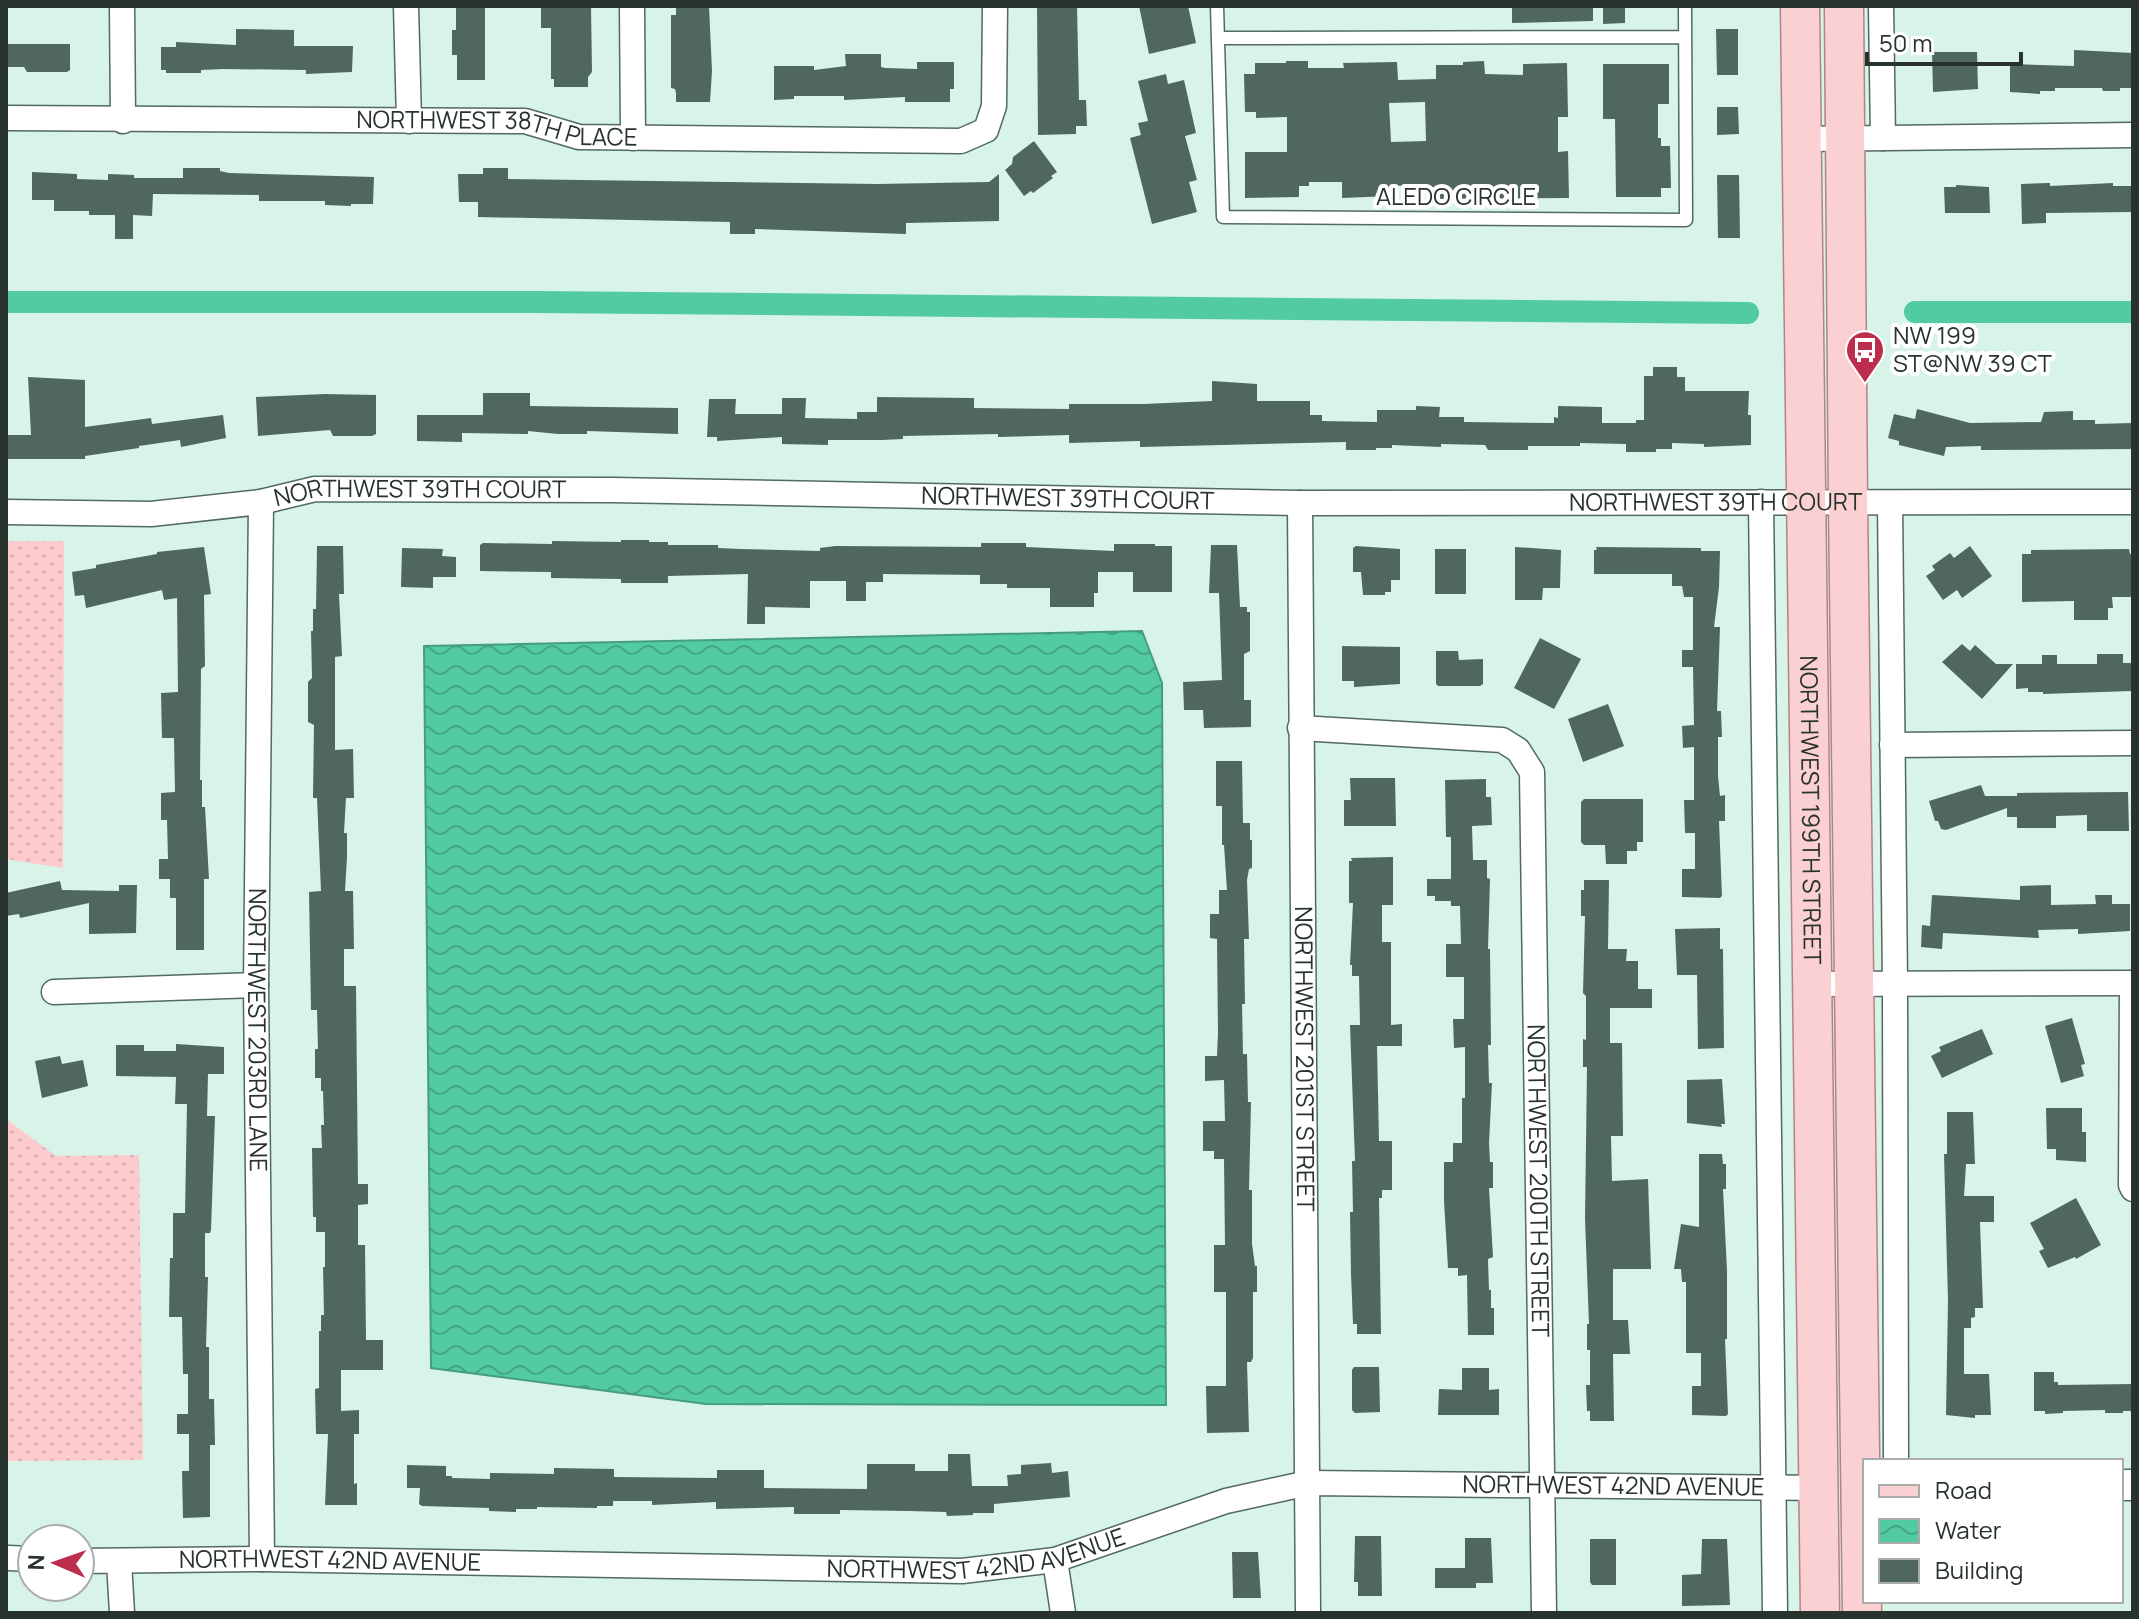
<svg xmlns="http://www.w3.org/2000/svg" width="2139" height="1619" viewBox="0 0 2139 1619" font-family="Manrope,sans-serif">
	<style>
		.grass { fill: url(#grass-dots) }
		.water { fill: url(#water-waves); stroke: #469d7e; stroke-width: 2 }
		.lines { fill: none; stroke-linecap: round; stroke-linejoin: round }
		.canal { stroke: #52cba1; stroke-width: 22 }
		.building { fill: #50675d; fill-rule: evenodd }
		.service-casing { stroke: #526a5f; stroke-width: 15 }
		.minor-casing { stroke: #526a5f; stroke-width: 27 }
		.tertiary-casing { stroke: #526a5f; stroke-width: 33 }
		.primary-casing { stroke: #b08486; stroke-width: 41 }
		.service { stroke: #fff; stroke-width: 12 }
		.minor { stroke: #fff; stroke-width: 24 }
		.tertiary { stroke: #fff; stroke-width: 30 }
		.primary { stroke: #fbd0d3; stroke-width: 38 }
		.labels { text-anchor: middle; stroke-width: 8; stroke-linejoin: round; paint-order: stroke }
		.street-label { font-size: 24px; fill: #29332e; stroke: #fff }
		.poi-label { font-size: 24px; fill: #29332e; stroke: #fff; text-anchor: start }
	</style>
	<defs>
		<pattern id="grass-dots" width="8" height="8" patternUnits="userSpaceOnUse" patternTransform="scale(2)"><rect width="8" height="8" fill="#fdcbce"/><path d="M2 2h.1M6 6h.1" fill="none" stroke="#d9afb1" stroke-width="1.8" stroke-linecap="round"/></pattern>
		<pattern id="water-waves" width="16" height="10" patternUnits="userSpaceOnUse" patternTransform="scale(2)"><rect width="16" height="10" fill="#52cba1"/><path d="M0 5q4-4 8 0t8 0" fill="none" stroke="#44a584"/></pattern>
	</defs>
	<rect width="100%" height="100%" fill="#d8f3e7"/>
	<!-- grass -->
	<path class="grass" d="M6,541H64L63,868L6,859Z
		M6,1119L56,1156L139,1155L143,1460L6,1461Z"/>
	<!-- water -->
	<path class="water" d="M1142,631L1162,683L1166,1405L706,1404L431,1368L424,646Z"/>
	<g class="lines">
		<!-- canal -->
		<path class="canal" d="M6,302H534L1748,313
			M1915,312H2133"/>
	</g>
	<!-- building -->
	<path class="building" d="M456,6H485V80H457V55H452V30H456Z
		M541,6H591L592,72L588,77V87H554V79H551V28H541Z
		M676,6H709L712,71L710,102H676V93L675,89L671,88V15H676Z
		M1037,6H1077L1079,100H1086L1087,126H1076V134L1038,135Z
		M1139,6H1188L1196,43L1149,54Z
		M1512,6H1593V21L1512,23Z
		M1603,6H1625V23L1603,24Z
		M236,29L294,30V46H353L352,72L306,74V70L223,69L201,70V73H166V70H161V47H176V42L236,45Z
		M1716,29H1738V75H1717Z
		M6,44H70V70L67,72H27L24,67H6Z
		M2074,50L2133,53V88H2120V91H2103L2102,88H2055V91H2040V94L2010,92V64L2074,66Z
		M1932,52H1977L1978,89L1933,92Z
		M845,54H881V67L885,68L917,69V62H954V89H950V102H905V97L844,100V96H794V99L774,100V66H814V70L846,66Z
		M1286,61H1308V68H1344L1343,63L1397,62L1398,80L1436,79V65H1463V62L1484,61L1485,74L1523,75V64L1567,63L1568,117H1558V152L1568,151L1569,198L1428,199V185L1390,186L1391,196L1342,198V182H1309V186H1299V197L1245,198V152H1287V117L1256,118V112H1245L1244,74H1255V63H1286ZM1425,102L1426,141L1391,142L1389,103Z
		M1603,64H1669V104H1658V138H1661V146H1670L1671,188H1661V197H1616L1615,119H1603Z
		M1166,74L1168,84L1184,80L1196,133L1185,136L1197,180L1189,182L1197,212L1152,224L1130,138L1141,135L1138,123L1148,121L1138,81Z
		M1717,107H1738L1739,134L1717,135Z
		M1034,141L1057,172L1051,176L1053,178L1033,193L1031,191L1024,196L1005,170L1012,164L1013,157Z
		M183,168H220V171L229,173L374,177L373,204H351V206L325,205V201H259V195L153,194L152,216L133,215V239H115V215H89V211H54V200H32V172L77,174V179L108,180V174L134,175V178H183Z
		M483,168H508V179L878,184L989,182L999,174V221L906,223V234L755,229V234H730V222L478,217V202H459L458,174H483Z
		M1717,175H1739L1740,238H1718Z
		M2050,183V186L2113,183V186H2133V212L2046,213V223L2022,224L2021,184Z
		M1956,185L1989,187L1990,213H1945L1944,187H1956Z
		M1653,367H1677V377H1685V391H1749L1748,415H1751V445L1704,447V444L1672,443V449H1656V452H1626V444L1580,443V446H1528V450H1488L1485,445L1441,444V447L1392,445V448H1376V450H1346V442L1140,447V441L1069,443V435L998,437V434L903,436V439L882,440H828V445L782,444V437L717,441V437H707L709,399H736L735,414H782V398H806L805,418L857,419V412H877V397L974,398V408L1069,409V404H1144L1212,401V381L1257,384V401H1310V415H1322V421L1377,422V410H1416V406L1440,407L1439,417H1464V422L1554,423V417L1558,418V406L1602,407V423H1636V420H1644V376H1653Z
		M28,377L85,380V427L151,418L152,424L223,415L226,438L181,447L180,440L139,446V448L85,456V459H6V435H31Z
		M483,393H530V406L678,408V434L587,431V434H558L528,431V434L462,433V442L417,441V415H483Z
		M325,394L376,395V434L372,436H333L330,430L258,436L256,397Z
		M1917,409L1970,423L2041,422L2044,412L2073,411V420H2095V424L2133,423V449L1981,450V446L1946,447L1944,456L1899,445V441L1888,438L1894,414L1915,419Z
		M621,540H649V542H668V545H718V548L740,549L820,551V548L835,546L981,547V543H1026V547L1114,551V544H1155V546H1172V592H1133V572H1098V593H1094V607H1050V588H1007V584H980V575L883,574V582H866V601H846V581H810V608L765,607V624H747L748,574L668,576V583H621V579L551,578V572L480,571V545L483,543L552,544V541L621,542Z
		M1211,545H1237L1240,607H1247V612H1250V651L1244,654V700H1251V727L1204,728L1203,710H1184L1183,682L1222,680L1219,593H1209Z
		M317,546H343L344,594H339L342,656L335,657V750L353,749L354,798H346L344,833H347V857L345,891H353L354,949H344V986H356L358,1184H368V1204L358,1205V1245H365L366,1340H383V1370H341V1411L359,1410V1434H354V1484L357,1483V1505H325L328,1434H316L315,1389L319,1388V1331H321V1315H324L323,1267H325V1232H316V1217H313L312,1148H322L321,1125H324L323,1091H321V1078H315V1049H318L317,1010H311L309,892L321,891L317,798H313L314,725L308,722V682L312,678L311,631H313V609H316Z
		M1356,546L1400,549V580H1391V592H1385V595H1363L1361,572H1353V548Z
		M1970,546L1992,576L1962,598L1957,590L1943,600L1926,576L1935,570L1932,566L1950,553L1954,558Z
		M204,547L211,594L204,595L205,666L201,669L200,780H202V807H205L209,879H204V950H176V898H170V879H159V859H168L167,820H161V793L175,792L174,738H162L161,693L178,692L177,598L164,600L162,590L86,608L84,595L75,596L72,572L96,568V565L157,554V552Z
		M1515,547L1561,550L1560,588H1543L1542,600H1515Z
		M1596,547L1701,548V551H1720L1719,587L1714,627H1720L1717,711H1721L1722,737H1718V776L1720,796L1725,795V821H1719L1722,896L1720,898L1682,897V869H1695V833H1685L1684,800H1694V747L1683,748L1682,726L1694,725L1693,667H1682V650H1693V597H1684L1682,586H1672V574H1594V550H1597Z
		M402,548L443,549L442,556L456,557V577H433V588L401,587Z
		M1435,549H1466V594H1435Z
		M2129,549L2130,554H2133V597H2112L2113,608H2108V620H2074V601L2022,602V554H2031V550Z
		M1540,638L1581,659L1554,709L1514,688Z
		M1962,644L1970,651L1975,645L1996,664H2013L1982,699L1942,662Z
		M1342,646L1400,647V684L1354,687V681H1342Z
		M1436,651H1458L1459,660L1483,659V684L1480,686H1438L1436,684Z
		M2097,654H2123V663H2133L2131,691L2043,694V692H2028V688L2016,689V664H2042V655H2057V664H2097Z
		M1608,704L1624,746L1583,762L1568,719Z
		M1216,761H1242L1243,823H1250V840H1252V868L1249,869L1247,880L1249,939H1244L1245,1004H1242L1243,1054H1247L1248,1102H1251L1249,1190H1252V1244L1255,1266H1257V1292H1253V1358L1251,1362H1247L1249,1432L1207,1433L1206,1386H1226V1292H1214V1245H1225L1224,1159H1214V1151H1203V1121H1225L1224,1080L1205,1081V1056H1217L1218,1033L1217,939L1210,938V914H1219V890H1227L1224,845H1222V806H1216Z
		M1350,778H1395L1396,826H1344V800H1351Z
		M1486,779V797H1491L1492,825L1472,826L1473,860H1487V878L1490,879L1488,949H1490L1491,1045H1488L1489,1083H1492L1489,1143L1490,1162H1493V1188H1489L1493,1257L1488,1259L1489,1290H1491V1308H1494V1335H1468L1467,1275L1458,1276V1268H1448L1444,1201V1162H1453V1143H1462V1098H1465V1047L1454,1048L1453,1019H1464V977H1446V944H1461L1460,906H1451V901H1435V896H1427V879H1451V837H1446L1445,780Z
		M1981,785L1985,796H2017V793L2128,792L2129,831H2087V815L2056,816V828H2017V817H2007V808L1946,830L1941,829L1938,821H1935L1929,801Z
		M1584,799H1643V842H1637V851H1627V864H1606L1605,845H1584L1581,842V802Z
		M1393,857V905H1382V942H1391V1025L1402,1024V1046H1377L1379,1141H1392V1190H1382V1198H1379L1381,1334H1357V1324H1353L1351,1274L1350,1212H1353L1352,1161H1355L1350,1025H1360L1359,976H1352V965H1350L1353,903H1349V861H1352L1351,858Z
		M1584,880H1609L1608,949H1627L1626,961H1638V989H1652V1008H1610V1043H1622L1623,1136H1611L1612,1181L1648,1179L1651,1269H1613V1320H1628L1630,1354H1613L1614,1421H1590V1411H1587L1586,1385H1590V1350H1587V1324H1589L1585,1219L1587,1067H1583V1039L1586,1040V996L1583,993L1585,916H1581V890H1584Z
		M60,881L62,890L119,891V885H137L136,933L89,934V903L20,918L19,914L6,916V893Z
		M2051,885V905L2096,904L2095,895H2112V904H2130V931L2078,934V929L2038,930L2039,938L1943,933L1942,949L1921,947L1922,925L1930,926L1932,895L2020,900V886Z
		M1720,928V949H1723L1724,1048L1698,1049L1697,975H1677L1675,929Z
		M2072,1018L2085,1064L2081,1065L2084,1076L2061,1083L2045,1026Z
		M1982,1029L1993,1054L1942,1078L1931,1056L1941,1051L1939,1047Z
		M176,1044L224,1047V1074H208L207,1116H215L211,1230L210,1233H205V1277H208L206,1347H209V1399H214L215,1445H210V1517L183,1518L182,1471H189V1434H177V1414H188V1374H183L182,1317H169L170,1258H173V1213H185L187,1104H175L176,1077L116,1076V1045H144V1051H176Z
		M60,1056L62,1064L83,1060L88,1086L42,1098L35,1061Z
		M1722,1079L1725,1124H1721L1722,1127L1687,1123V1080Z
		M2046,1108H2082V1132H2086V1162L2056,1160V1149H2047Z
		M1947,1112H1973L1975,1164H1966L1964,1196H1994V1222H1980L1983,1308H1975V1317L1971,1318V1328H1964V1374H1989L1991,1415H1975V1418L1946,1415L1948,1300L1944,1154H1947Z
		M1699,1154H1722L1723,1164H1726V1189H1723L1727,1271V1339H1725L1728,1414L1726,1416L1692,1415V1386H1701V1353H1686V1282H1682L1681,1269H1674L1681,1224L1699,1227Z
		M2076,1198L2101,1245L2076,1259L2075,1257L2048,1268L2039,1251L2044,1249L2030,1223Z
		M1354,1367H1379L1380,1412L1355,1413L1352,1410V1370Z
		M1462,1368H1489V1390L1499,1389V1415H1438L1439,1389L1462,1390Z
		M2034,1372H2054V1382H2058V1385L2133,1384V1411H2123V1413H2105V1410L2063,1411V1413L2045,1414V1411H2034Z
		M948,1454H970L972,1486H1008L1007,1475L1021,1474V1465L1051,1463L1052,1473L1068,1471L1070,1497L994,1504V1513H973V1515L947,1516L946,1512L910,1511L840,1510V1514H794V1507L716,1509V1502L652,1505V1501H613V1506H597V1508L537,1507V1509H516V1512L489,1511V1508L422,1506L419,1504L420,1488H407V1465L446,1466V1476H452V1478L490,1479V1473L554,1474V1468L614,1469V1477L717,1478V1470H764V1488L867,1489V1464H915V1471H948Z
		M1355,1536H1381L1382,1596H1358V1582H1354Z
		M1465,1538H1491L1493,1583H1476V1588H1435V1568H1465Z
		M1590,1539H1616V1585H1592L1590,1582Z
		M1702,1539H1727L1730,1605L1682,1606V1575L1701,1574Z
		M1232,1552H1258L1261,1598H1233Z"/>
	<g class="lines">
		<defs>
			<path id="service" d="M1217,6L1223,217L1686,220L1685,6
				M1218,38L1685,37"/>
			<g id="minor">
				<path d="M122,6L123,121"/>
				<path d="M406,6L409,121"/>
				<path d="M632,6L633,138"/>
				<path d="M1881,6L1883,138"/>
				<path id="s1" d="M6,118L525,121L579,137L961,141L986,130L994,106L995,6"/>
				<path d="M1802,139L2133,135"/>
				<path id="s2" d="M261,502L256,985L262,1559"/>
				<path d="M1761,502L1775,1613"/>
				<path id="s3" d="M1300,503L1308,1613"/>
				<path d="M1890,503L1895,984L1896,1461"/>
				<path id="s4" d="M6,512L151,514L261,502L315,489L613,490L1300,503L2133,502"/>
				<path id="s5" d="M1300,728L1502,740L1518,750L1532,772L1544,1613"/>
				<path d="M1892,745L2133,743"/>
				<path d="M2132,983L2131,1185L2133,1189"/>
				<path d="M1812,984L2133,983"/>
				<path d="M54,992L256,985"/>
				<path d="M8,1558L32,1559"/>
				<path d="M1055,1560L1063,1613"/>
				<path id="s6" d="M80,1561L262,1559L962,1571L1055,1560L1226,1501L1308,1483L1818,1488"/>
				<path d="M119,1562L122,1613"/>
			</g>
			<path id="tertiary" d="M2121,1485H2133"/>
			<g id="primary">
				<path id="s7" d="M1800,6L1820,1613"/>
				<path d="M1844,6L1848,503L1862,1613"/>
			</g>
		</defs>
		<!-- service casing -->
		<use href="#service" class="service-casing"/>
		<!-- minor casing -->
		<use href="#minor" class="minor-casing"/>
		<!-- tertiary casing -->
		<use href="#tertiary" class="tertiary-casing"/>
		<!-- primary casing -->
		<use href="#primary" class="primary-casing"/>
		<!-- service -->
		<use href="#service" class="service"/>
		<!-- minor -->
		<use href="#minor" class="minor"/>
		<!-- tertiary -->
		<use href="#tertiary" class="tertiary"/>
		<!-- primary -->
		<use href="#primary" class="primary"/>
	</g>
	<!-- icons -->
	<defs>
		<symbol id="bus-pin" viewBox="-11 -11 22 30"><path d="M0 17L-7.5 6A9.5 9.5 0 1 1 7.5 6Z" fill="#bd2d4c" stroke="#fff"/><path d="M-5-6H5V4H4V6H2V4H-2V6H-4V4H-5ZM-3.5-4V0h7V-4ZM-3.5 1.2v1.5H-2V1.2ZM2 1.2v1.5H3.5V1.2Z" fill="#fff"/></symbol>
	</defs>
	<g fill-rule="evenodd">
		<use href="#bus-pin" x="1843" y="328" width="44" height="60"/>
	</g>
	<g class="labels">
		<!-- street labels -->
		<g class="street-label">
			<text dy="8" stroke="none"><textPath href="#s1" startOffset="492">NORTHWEST 38TH PLACE</textPath></text>
			<text x="1456" y="205">ALEDO CIRCLE</text>
			<text dy="8" stroke="none"><textPath href="#s4" startOffset="416">NORTHWEST 39TH COURT</textPath></text>
			<text dy="8" stroke="none"><textPath href="#s4" startOffset="1064">NORTHWEST 39TH COURT</textPath></text>
			<text dy="8" stroke="none"><textPath href="#s4" startOffset="1712">NORTHWEST 39TH COURT</textPath></text>
			<text dy="8" stroke="none"><textPath href="#s7" startOffset="804">NORTHWEST 199TH STREET</textPath></text>
			<text dy="8" stroke="none"><textPath href="#s2" startOffset="528">NORTHWEST 203RD LANE</textPath></text>
			<text dy="8" stroke="none"><textPath href="#s3" startOffset="556">NORTHWEST 201ST STREET</textPath></text>
			<text dy="8" stroke="none"><textPath href="#s5" startOffset="656">NORTHWEST 200TH STREET</textPath></text>
			<text dy="8" stroke="none"><textPath href="#s6" startOffset="1546">NORTHWEST 42ND AVENUE</textPath></text>
			<text dy="8" stroke="none"><textPath href="#s6" startOffset="898">NORTHWEST 42ND AVENUE</textPath></text>
			<text dy="8" stroke="none"><textPath href="#s6" startOffset="250">NORTHWEST 42ND AVENUE</textPath></text>
		</g>
		<!-- poi labels -->
		<g class="poi-label">
			<text x="1893" y="344">NW 199<tspan x="1893" dy="28">ST@NW 39 CT</tspan></text>
		</g>
	</g>
	<!-- border -->
	<rect width="2139" height="1619" fill="none" stroke="#29332e" stroke-width="16"/>
	<!-- legend -->
	<rect x="1863" y="1459" width="260" height="144" fill="#ffffff" stroke="#a9adab" stroke-width="2"/>
	<rect x="1879" y="1485" width="40" height="12" fill="#fbd0d3" stroke="#a9adab" stroke-width="2"/>
	<text x="1935" y="1499" font-size="24" fill="#29332e">Road</text>
	<rect x="1879" y="1519" width="40" height="24" fill="url(#water-waves)" stroke="#a9adab" stroke-width="2"/>
	<text x="1935" y="1539" font-size="24" fill="#29332e">Water</text>
	<rect x="1879" y="1559" width="40" height="24" fill="#50675d" stroke="#a9adab" stroke-width="2"/>
	<text x="1935" y="1579" font-size="24" fill="#29332e">Building</text>
	<!-- north arrow -->
	<g transform="translate(56 1563) rotate(272)"><circle r="38" fill="#ffffff" stroke="#a9adab" stroke-width="2"/>
	<path d="M0-6L14 30L0 20L-14 30Z" fill="#bd2d4c"/>
	<text y="-12" font-size="22" font-weight="bold" text-anchor="middle" fill="#29332e">N</text>
	</g>
	<!-- scale -->
	<path d="M1867 52v12h154v-12" fill="none" stroke="#29332e" stroke-width="4"/>
	<text x="1879" y="52" font-size="24" fill="#29332e" stroke="#ffffff" stroke-width="6" paint-order="stroke">50 m</text>
</svg>
